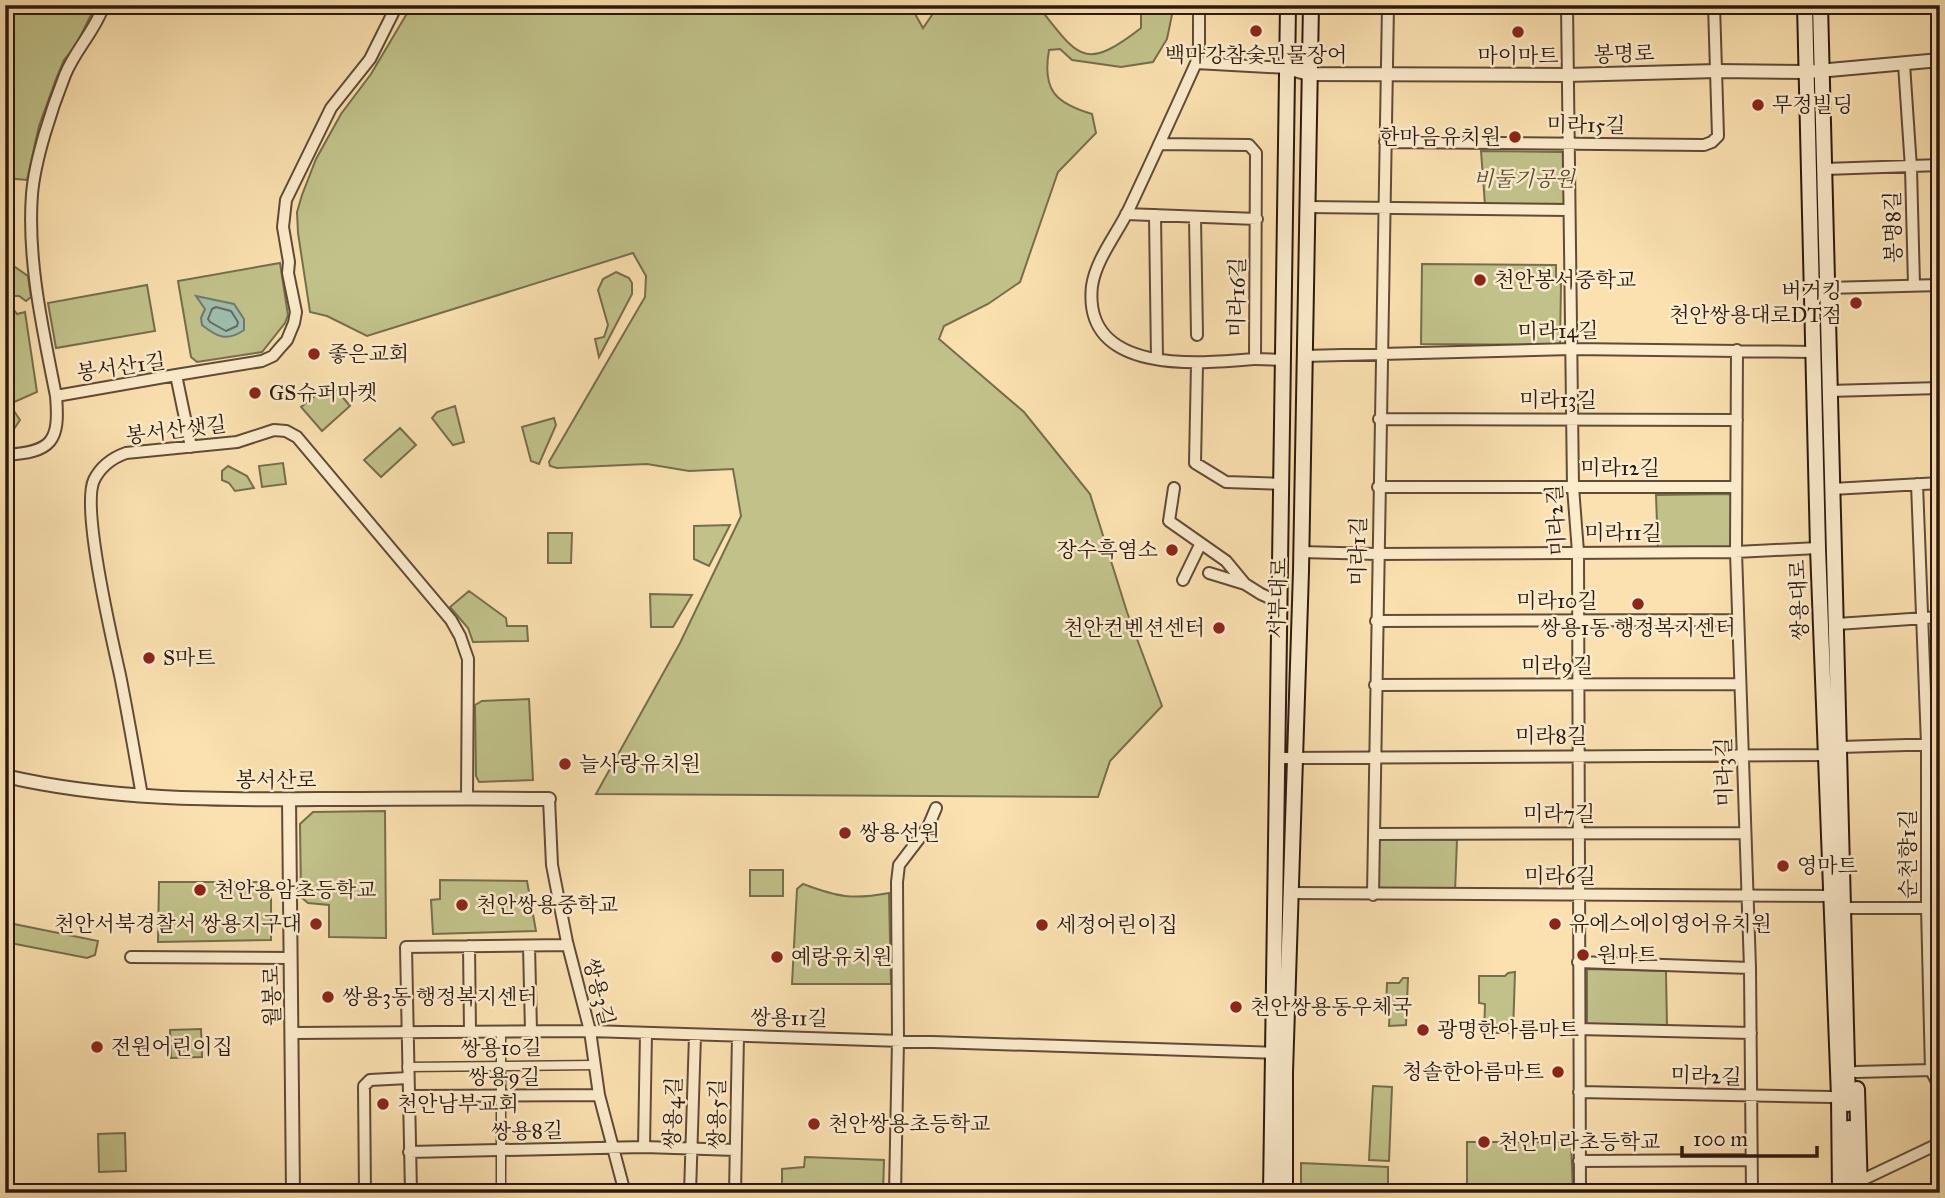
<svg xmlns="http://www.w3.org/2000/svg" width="1945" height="1198" viewBox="0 0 1945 1198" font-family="'IM FELL Great Primer','Noto Serif KR',serif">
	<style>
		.green { fill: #c1c28a; stroke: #766e4d; stroke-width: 2 }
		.water { fill: #9fbdad; stroke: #717b6e; stroke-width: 2 }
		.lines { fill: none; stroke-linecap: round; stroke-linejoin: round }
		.shore { stroke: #666b5e; stroke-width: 2 }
		.pedestrian-casing { stroke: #604b38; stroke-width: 11 }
		.minor-casing { stroke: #604b38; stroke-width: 14 }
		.tertiary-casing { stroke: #604b38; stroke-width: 16 }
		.secondary-casing { stroke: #2c1910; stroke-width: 18 }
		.pedestrian { stroke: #fceccc; stroke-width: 8 }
		.minor { stroke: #fceccc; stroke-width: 10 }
		.tertiary { stroke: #fceccc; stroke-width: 12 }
		.secondary { stroke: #fceccc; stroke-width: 14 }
		.poi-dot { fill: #8f2418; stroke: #fceccc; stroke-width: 2.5 }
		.labels { text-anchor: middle; stroke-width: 5; stroke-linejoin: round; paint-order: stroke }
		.street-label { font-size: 21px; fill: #2c1910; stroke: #fceccc }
		.poi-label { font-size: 21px; fill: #2c1910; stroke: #fceccc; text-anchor: start }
		.park-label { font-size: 21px; font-style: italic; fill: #594c35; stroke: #fceccc }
	</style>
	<rect width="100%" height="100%" fill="#fbe1b0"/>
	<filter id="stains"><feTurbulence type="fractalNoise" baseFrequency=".00286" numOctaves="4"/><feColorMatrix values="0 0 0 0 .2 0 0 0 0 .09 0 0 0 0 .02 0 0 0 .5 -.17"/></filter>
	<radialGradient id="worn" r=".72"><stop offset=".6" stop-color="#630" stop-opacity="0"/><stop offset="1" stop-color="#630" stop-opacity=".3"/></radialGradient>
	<!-- green -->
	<path class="green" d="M5,5H96L75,47L64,60L56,79L39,126L27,180L5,178Z
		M412,5H910L923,28L939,5H1037C1078,55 1082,74 1141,28V5H1174L1167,39L1153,62L1121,67L1072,60L1060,49L1049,50C1042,90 1055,103 1092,114L1096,133L1058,172L1020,282L988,304L944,326L939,339L1024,412L1090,494L1127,612L1162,706L1110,761L1098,797L596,794L680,643L741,516L733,469L689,471L647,464L557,468L550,466L549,462L645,297L646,276L633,253L367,336L327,316L310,312L298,233L297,212L302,195L316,159L341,114L371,74Z
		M1481,151L1562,152L1567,155L1566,202L1562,206L1485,205Z
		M5,260L28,276L31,297L26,301L19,296H5Z
		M280,263L288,315L285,323L262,352L197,362L191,357L178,281Z
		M1422,264L1556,265V284H1561L1560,345L1421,344Z
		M616,272L629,278L632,283V294L599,357L595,339L604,337L608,325L598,290L603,279Z
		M147,285L155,331L56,348L48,303Z
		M14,310L17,314L25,312L37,392L12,403V408L20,420L14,429L5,428V313Z
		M331,383L350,406L322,431L301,407Z
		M455,406L464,442L453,445L432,418L437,412Z
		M554,418L556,425L539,464L531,461L522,427Z
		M400,428L416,445L381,477L364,460Z
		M283,463L286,484L262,487L259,466Z
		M228,466L247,476L254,488L235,491L229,483L222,480V471Z
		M1729,494L1732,498L1734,546L1728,550L1658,552L1656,495Z
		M730,525L709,566L694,559V526Z
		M548,533H572L571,563H548Z
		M469,591L506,618L507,626H527L528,641L473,642L468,628L450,607Z
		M650,594L692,595L673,627H651Z
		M529,699L533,780L479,782L476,776L475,705L482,701Z
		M385,811L386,938L329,937V905L308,903L301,897L300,824L313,812Z
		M1382,838L1457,840L1455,892L1377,888L1379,840Z
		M750,870H783V896H750Z
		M440,880L527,881L536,931L433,934L431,900L440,899Z
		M159,882H262V896L271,897V940L158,942Z
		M803,884C838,897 852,900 889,893L891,984H792L797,889Z
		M9,923L98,941L95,955L87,958L5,942Z
		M1587,969L1666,971L1667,1027L1587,1025Z
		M1515,972L1513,1033H1484L1485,1004L1479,1003V976H1505L1508,973Z
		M1403,978H1408L1406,1025L1389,1026L1390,1008H1386L1387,983H1399Z
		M201,1029L202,1057L171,1058L170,1030Z
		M1373,1086L1392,1087L1389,1161L1369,1160Z
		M125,1133L126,1171L99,1172L98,1134Z
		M1467,1142H1571L1573,1193H1467Z
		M805,1157L884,1160L883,1193H782V1169L804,1167Z
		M1301,1163L1388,1167V1193H1301Z"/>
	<!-- water -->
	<path class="water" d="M196,296L234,304L244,319V330C227,342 217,337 202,325L201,318L205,309Z"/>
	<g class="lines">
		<!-- shore -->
		<path class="shore" d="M216,307L231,311L238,322L237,326L226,331L210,322L208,319L212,309Z"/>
		<defs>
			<path id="pedestrian" d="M407,1067L595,1065
				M501,1193V1031"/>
			<path id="minor" d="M1567,5L1573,487L1578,552L1580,1193
				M1196,63L1199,45V5
				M1904,64L1911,168L1914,285
				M1385,142L1704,145L1712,142L1718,136L1714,5
				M1159,144L1249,145L1256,153L1255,359C1199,364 1082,375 1092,286C1096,259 1117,234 1129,209C1152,160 1174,112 1196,63L1287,68
				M1825,169L1940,165
				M1307,207L1569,210
				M1126,214L1257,219
				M1155,215L1157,359
				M1195,218L1197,335
				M1827,288L1940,285
				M1737,350L1736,552L1750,968L1752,1193
				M1304,356L1572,349L1813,352
				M1255,359L1284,360
				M1197,364L1195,463L1226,482L1283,484
				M176,375L262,361L273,356L279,349L287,340L294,323L296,312L288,273L289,262L283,227L286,200L331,108L370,59L397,5
				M1828,391L1940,388
				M56,396C43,330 27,261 32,194C35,159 52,108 65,75C75,50 95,31 104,5
				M1379,419L1737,420
				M5,455C52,452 60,442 56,396L176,375L191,447
				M1917,484L1927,744V908L1931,1070L1940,1088
				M1378,487H1736
				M1174,488L1169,521L1226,561L1245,584L1261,594L1281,603
				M1832,489L1940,483
				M1301,552L1377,554L1736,552L1818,548
				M1209,573L1245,584
				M1183,580L1200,545
				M1376,621L1738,620
				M1837,624L1940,617
				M1375,685L1740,684
				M1278,758L1825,755L1840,747L1940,744
				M142,796C135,756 128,715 120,675C112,639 81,508 94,480C101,466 112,458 126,453L237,442L274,430L286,431L297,437L451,620L460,636L468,659L467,798
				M549,799L552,865L567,942L590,1031L599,1095L625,1193
				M1374,834L1744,833
				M1290,893L1831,896
				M1373,895L1388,5
				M1845,908H1940
				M469,946L470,1031
				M529,946L531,1031
				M131,957L291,958
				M1578,962L1750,968
				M1578,1029L1751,1033
				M292,1033L590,1031L1279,1053
				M1856,1072L1931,1070L1940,1064
				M1579,1092L1831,1097
				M408,1096L599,1095
				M644,1147L646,1033
				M409,1152L644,1147L736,1150
				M1579,1161L1751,1160
				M1860,1181L1940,1143
				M365,1193L364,1086L370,1080L408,1078
				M411,1193L406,947L568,945
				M629,1193H667
				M690,1193L695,1035
				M735,1193L738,1036
				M895,1193L898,1040L897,882L899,865L928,827L936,808"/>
			<path id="tertiary" d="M1287,68L1309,74L1567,75L1717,71L1807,72L1940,60
				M5,776C108,800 214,800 319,799C396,799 472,798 549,799
				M289,799L293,1193"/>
			<path id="secondary" d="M1805,5L1818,548L1839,1097L1840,1193
				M1820,5L1848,1104
				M1857,1089L1860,1193
				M1849,1128L1850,1193
				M1271,1193L1288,5
				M1285,1193V1072L1301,571L1311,5"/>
		</defs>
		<!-- pedestrian casing -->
		<use href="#pedestrian" class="pedestrian-casing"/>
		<!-- minor casing -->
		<use href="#minor" class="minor-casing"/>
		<!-- tertiary casing -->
		<use href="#tertiary" class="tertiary-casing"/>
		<!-- secondary casing -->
		<use href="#secondary" class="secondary-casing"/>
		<!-- pedestrian -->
		<use href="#pedestrian" class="pedestrian"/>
		<!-- minor -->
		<use href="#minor" class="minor"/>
		<!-- tertiary -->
		<use href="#tertiary" class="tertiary"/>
		<!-- secondary -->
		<use href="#secondary" class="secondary"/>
	</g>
	<!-- markers -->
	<g class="poi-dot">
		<circle cx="1256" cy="31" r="7"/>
		<circle cx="1518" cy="32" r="7"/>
		<circle cx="1758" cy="105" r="7"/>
		<circle cx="1515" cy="137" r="7"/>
		<circle cx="1480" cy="280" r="7"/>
		<circle cx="1856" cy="303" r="7"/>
		<circle cx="314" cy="354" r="7"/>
		<circle cx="255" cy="393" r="7"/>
		<circle cx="1172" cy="550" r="7"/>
		<circle cx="1638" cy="604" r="7"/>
		<circle cx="1219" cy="628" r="7"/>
		<circle cx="149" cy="658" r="7"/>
		<circle cx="565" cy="764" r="7"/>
		<circle cx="845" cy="833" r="7"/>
		<circle cx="1783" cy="866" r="7"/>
		<circle cx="200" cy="890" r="7"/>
		<circle cx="462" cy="905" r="7"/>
		<circle cx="316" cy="924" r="7"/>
		<circle cx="1555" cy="924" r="7"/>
		<circle cx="1042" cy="925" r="7"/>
		<circle cx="1583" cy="955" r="7"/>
		<circle cx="777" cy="957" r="7"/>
		<circle cx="328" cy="997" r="7"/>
		<circle cx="1236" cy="1007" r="7"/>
		<circle cx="1423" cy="1030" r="7"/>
		<circle cx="97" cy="1047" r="7"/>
		<circle cx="1558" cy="1072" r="7"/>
		<circle cx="383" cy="1104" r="7"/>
		<circle cx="814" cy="1124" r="7"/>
		<circle cx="1484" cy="1142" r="7"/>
	</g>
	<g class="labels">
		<!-- street labels -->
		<g class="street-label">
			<text transform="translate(1624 54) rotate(-2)" y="7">봉명로</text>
			<text transform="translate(1586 125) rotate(1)" y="7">미라15길</text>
			<text transform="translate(1893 227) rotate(-91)" y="7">봉명8길</text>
			<text transform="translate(1237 297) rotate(-89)" y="7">미라16길</text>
			<text transform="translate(1558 331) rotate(-1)" y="7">미라14길</text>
			<text transform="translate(121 367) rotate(-8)" y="7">봉서산1길</text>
			<text x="1558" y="407">미라13길</text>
			<text transform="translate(176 430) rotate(-7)" y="7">봉서산샛길</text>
			<text x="1620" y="475">미라12길</text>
			<text transform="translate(1556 520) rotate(-93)" y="7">미라2길</text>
			<text x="1623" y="540">미라11길</text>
			<text transform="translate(1358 551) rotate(-89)" y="7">미라1길</text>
			<text transform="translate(1278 598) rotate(-88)" y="7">서부대로</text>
			<text transform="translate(1799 600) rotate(-92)" y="7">쌍용대로</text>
			<text x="1557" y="608">미라10길</text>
			<text x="1557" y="673">미라9길</text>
			<text x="1551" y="743">미라8길</text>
			<text transform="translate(1724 772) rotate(-91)" y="7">미라3길</text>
			<text x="276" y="787">봉서산로</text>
			<text x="1559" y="821">미라7길</text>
			<text transform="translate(1908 854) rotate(-90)" y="7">순천향1길</text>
			<text x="1560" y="883">미라6길</text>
			<text transform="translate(599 992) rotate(76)" y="7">쌍용3길</text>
			<text transform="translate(272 996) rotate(-91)" y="7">월봉로</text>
			<text transform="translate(789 1018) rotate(1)" y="7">쌍용11길</text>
			<text transform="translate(501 1048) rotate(-1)" y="7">쌍용10길</text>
			<text transform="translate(1706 1076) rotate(2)" y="7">미라2길</text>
			<text x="504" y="1084">쌍용9길</text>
			<text transform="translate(673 1113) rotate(-88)" y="7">쌍용4길</text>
			<text transform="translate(717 1114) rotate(-89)" y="7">쌍용5길</text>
			<text transform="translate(527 1131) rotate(-1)" y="7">쌍용8길</text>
		</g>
		<!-- poi labels -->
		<g class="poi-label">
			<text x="1256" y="62" text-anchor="middle">백마강참숯민물장어</text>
			<text x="1518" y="63" text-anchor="middle">마이마트</text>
			<text x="1772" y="112">무정빌딩</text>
			<text x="1501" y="144" text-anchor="end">한마음유치원</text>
			<text x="1494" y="287">천안봉서중학교</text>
			<text x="1842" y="298" text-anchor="end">버거킹<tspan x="1842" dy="24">천안쌍용대로DT점</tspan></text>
			<text x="328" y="361">좋은교회</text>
			<text x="269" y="400">GS슈퍼마켓</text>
			<text x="1158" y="557" text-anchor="end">장수흑염소</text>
			<text x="1205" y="635" text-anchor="end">천안컨벤션센터</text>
			<text x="1638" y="635" text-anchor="middle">쌍용1동 행정복지센터</text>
			<text x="163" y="665">S마트</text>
			<text x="579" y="771">늘사랑유치원</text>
			<text x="859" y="840">쌍용선원</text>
			<text x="1797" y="873">영마트</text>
			<text x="214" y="897">천안용암초등학교</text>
			<text x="476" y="912">천안쌍용중학교</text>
			<text x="302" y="931" text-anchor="end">천안서북경찰서 쌍용지구대</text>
			<text x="1569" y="931">유에스에이영어유치원</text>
			<text x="1056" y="932">세정어린이집</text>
			<text x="1597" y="962">원마트</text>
			<text x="791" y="964">예랑유치원</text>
			<text x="342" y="1004">쌍용3동 행정복지센터</text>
			<text x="1250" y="1014">천안쌍용동우체국</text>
			<text x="1437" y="1037">광명한아름마트</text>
			<text x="111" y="1054">전원어린이집</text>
			<text x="1544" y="1079" text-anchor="end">청솔한아름마트</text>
			<text x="397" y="1111">천안남부교회</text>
			<text x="828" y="1131">천안쌍용초등학교</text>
			<text x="1498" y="1149">천안미라초등학교</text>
		</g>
		<!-- park labels -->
		<g class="park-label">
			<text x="1524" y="186">비둘기공원</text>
		</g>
	</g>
	<!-- margin -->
	<rect width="1945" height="1198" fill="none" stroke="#fbe1b0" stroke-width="28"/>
	<rect x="7" y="7" width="1931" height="1184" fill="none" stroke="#2c1910" stroke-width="3.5"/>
	<rect x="14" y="14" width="1917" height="1170" fill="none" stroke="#2c1910" stroke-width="2"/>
	<!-- scale -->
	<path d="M1682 1146v10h135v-10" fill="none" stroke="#2c1910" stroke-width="3.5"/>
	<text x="1693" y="1146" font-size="21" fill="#2c1910" stroke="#fceccc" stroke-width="5" paint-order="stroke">100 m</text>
	<rect width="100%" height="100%" filter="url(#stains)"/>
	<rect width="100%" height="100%" fill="url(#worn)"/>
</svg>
